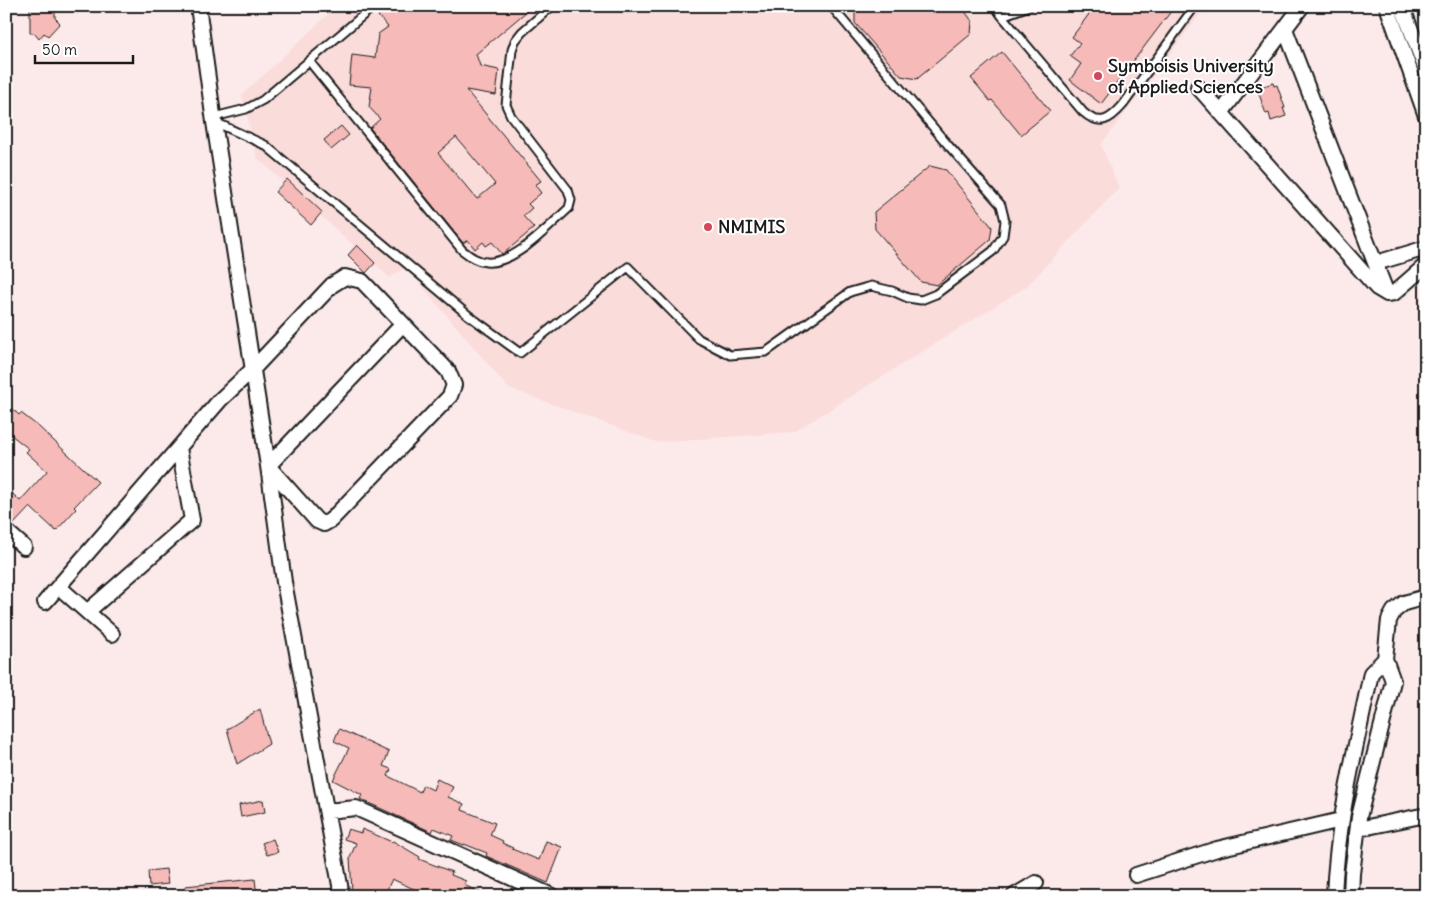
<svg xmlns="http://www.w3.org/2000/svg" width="1432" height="902" viewBox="0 0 1432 902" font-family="Delius,sans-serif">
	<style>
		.built { fill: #fadcdb }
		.building { fill: #f6bab8; stroke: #1c1c1c; fill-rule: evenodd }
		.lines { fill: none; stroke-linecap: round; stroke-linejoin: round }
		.service-casing { stroke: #1c1c1c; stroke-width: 11 }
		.minor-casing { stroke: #1c1c1c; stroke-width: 18 }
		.service { stroke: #fff; stroke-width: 7 }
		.minor { stroke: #fff; stroke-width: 14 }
		.poi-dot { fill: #d1495b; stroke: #fff; stroke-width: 2 }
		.labels { text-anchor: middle; stroke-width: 4; stroke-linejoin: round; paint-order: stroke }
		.poi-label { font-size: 18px; font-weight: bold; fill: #1c1c1c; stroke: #fff; text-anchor: start }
	</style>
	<rect width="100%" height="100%" fill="#fceaea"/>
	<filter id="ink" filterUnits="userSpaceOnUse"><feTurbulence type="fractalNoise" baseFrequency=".02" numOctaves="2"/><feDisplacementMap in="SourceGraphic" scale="10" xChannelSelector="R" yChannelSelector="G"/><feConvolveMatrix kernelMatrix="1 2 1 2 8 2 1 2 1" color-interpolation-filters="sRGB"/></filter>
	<g filter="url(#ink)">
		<!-- built -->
		<path class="built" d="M337,6H1206L1101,145L1119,188L1027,286L794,432L656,442L508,388L406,267L390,278L257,158L242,95Z"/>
		<!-- building -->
		<path class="building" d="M390,6H533L476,54L480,66L499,70L496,95L466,90L541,181L535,185L541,193L528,204L532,208L523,216L534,228L504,253L502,254L492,242L486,246L483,242L475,249L468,240L463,243L370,128L380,119L369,107L372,87L349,85L352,55L375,58L378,34L388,27L378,16ZM456,137L495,184L477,199L438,153Z
			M855,6H961L972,21L971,34L917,79L901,76L855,23Z
			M1095,6H1175L1101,104L1070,80L1081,64L1070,56L1080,43L1072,37Z
			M30,7H55V18L60,23L48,36L44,33L39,39L34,33H30Z
			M1002,52L1050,111L1021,135L992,100L990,101L971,78Z
			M1273,83L1274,86L1277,85L1285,108H1283L1286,116L1271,121L1269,113L1266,114L1258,91L1262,90L1261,87Z
			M341,126L349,135L331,150L324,140Z
			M930,166L946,170L992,227L990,240L937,285L921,282L875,229L874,212Z
			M287,179L322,212L311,225L275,192Z
			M357,245L375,263L366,273L348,255Z
			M6,403L19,415L21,413L39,427L98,482L74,507L76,509L56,531L30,507L13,525L6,522V487L20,501L47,471L26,452L29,449L6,431Z
			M260,709L269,744L237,764L227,729Z
			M339,729L389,752L383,766L391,769L388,776L420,792L423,785L433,790L437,779L453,787L448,797L464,804L462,810L495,823L490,835L503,841L502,843L513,848L512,849L539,860L546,841L562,847L548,883L486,856L487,853L464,844V845L451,840L453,836L434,828L432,832L360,799L362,795L333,780L349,748L334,741Z
			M263,800L265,812L241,817L239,805Z
			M348,829L361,833L362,829L392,842L393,841L420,857L419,859L452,872L451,875L466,881L464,885L488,896H429L392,879L384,896H361L352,891L350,858L356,843L344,839Z
			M273,839L278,852L267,855L262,843Z
			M166,869L168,884L149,886L148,871Z
			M255,879L257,896H186L185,886Z"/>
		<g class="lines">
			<defs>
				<path id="service" d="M995,6L1002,16L1029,6
					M1002,16L1083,112C1100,127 1110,120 1123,105L1195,6
					M309,61L462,250C470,256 476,261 486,262C514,265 549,226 569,208L571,200L568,190L511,116L506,105L512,50L515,41L522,32L552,6
					M214,117L246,109L263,100L374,6
					M215,122L265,145L468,315L520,353L628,267L699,339L730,355L766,352L850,292L871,286L892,291L908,298L921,300L936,294L993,251L1003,236L1005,221L1001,205L948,145L831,6"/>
				<path id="minor" d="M198,6L214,122L268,466L284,582L342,896
					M1387,6L1426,116
					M1402,6L1426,70
					M1285,29L1387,294
					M1198,87L1377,288L1387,294L1394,293L1426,265
					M1221,113L1302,6
					M1376,263L1426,248
					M6,531L24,547
					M59,587L112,634
					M45,602L220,400L252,370L332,285L345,277L362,281L448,371L454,385L450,396L331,520L324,524L317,521L268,466L403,324
					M87,612L192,520L179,448
					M327,811L356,808L552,896
					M1358,829L1426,815
					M1136,875L1217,849L1341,820
					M1014,896L1036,883
					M1334,896C1337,820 1356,747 1371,673L1385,659
					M1351,896L1352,874L1359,817L1393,681L1385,659L1389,620L1394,611L1404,603L1426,597"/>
			</defs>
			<!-- service casing -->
			<use href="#service" class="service-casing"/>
			<!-- minor casing -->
			<use href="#minor" class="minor-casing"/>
			<!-- service -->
			<use href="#service" class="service"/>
			<!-- minor -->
			<use href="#minor" class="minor"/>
		</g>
	</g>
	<!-- markers -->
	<g class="poi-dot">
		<circle cx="1098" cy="76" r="5"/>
		<circle cx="708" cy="227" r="5"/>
	</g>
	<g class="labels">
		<!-- poi labels -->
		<g class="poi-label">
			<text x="1108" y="72">Symboisis University<tspan x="1108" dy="21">of Applied Sciences</tspan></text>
			<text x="718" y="233">NMIMIS</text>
		</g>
	</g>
	<!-- margin -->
	<rect width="1432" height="902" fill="none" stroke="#fff" stroke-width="25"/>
	<rect x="12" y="12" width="1407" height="877" fill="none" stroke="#1c1c1c" stroke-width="2" filter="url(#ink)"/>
	<!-- scale -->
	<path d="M35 55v8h98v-8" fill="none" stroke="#1c1c1c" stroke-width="2.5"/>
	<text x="42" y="55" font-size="15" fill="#1c1c1c" stroke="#ffffff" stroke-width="4" paint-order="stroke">50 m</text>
</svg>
